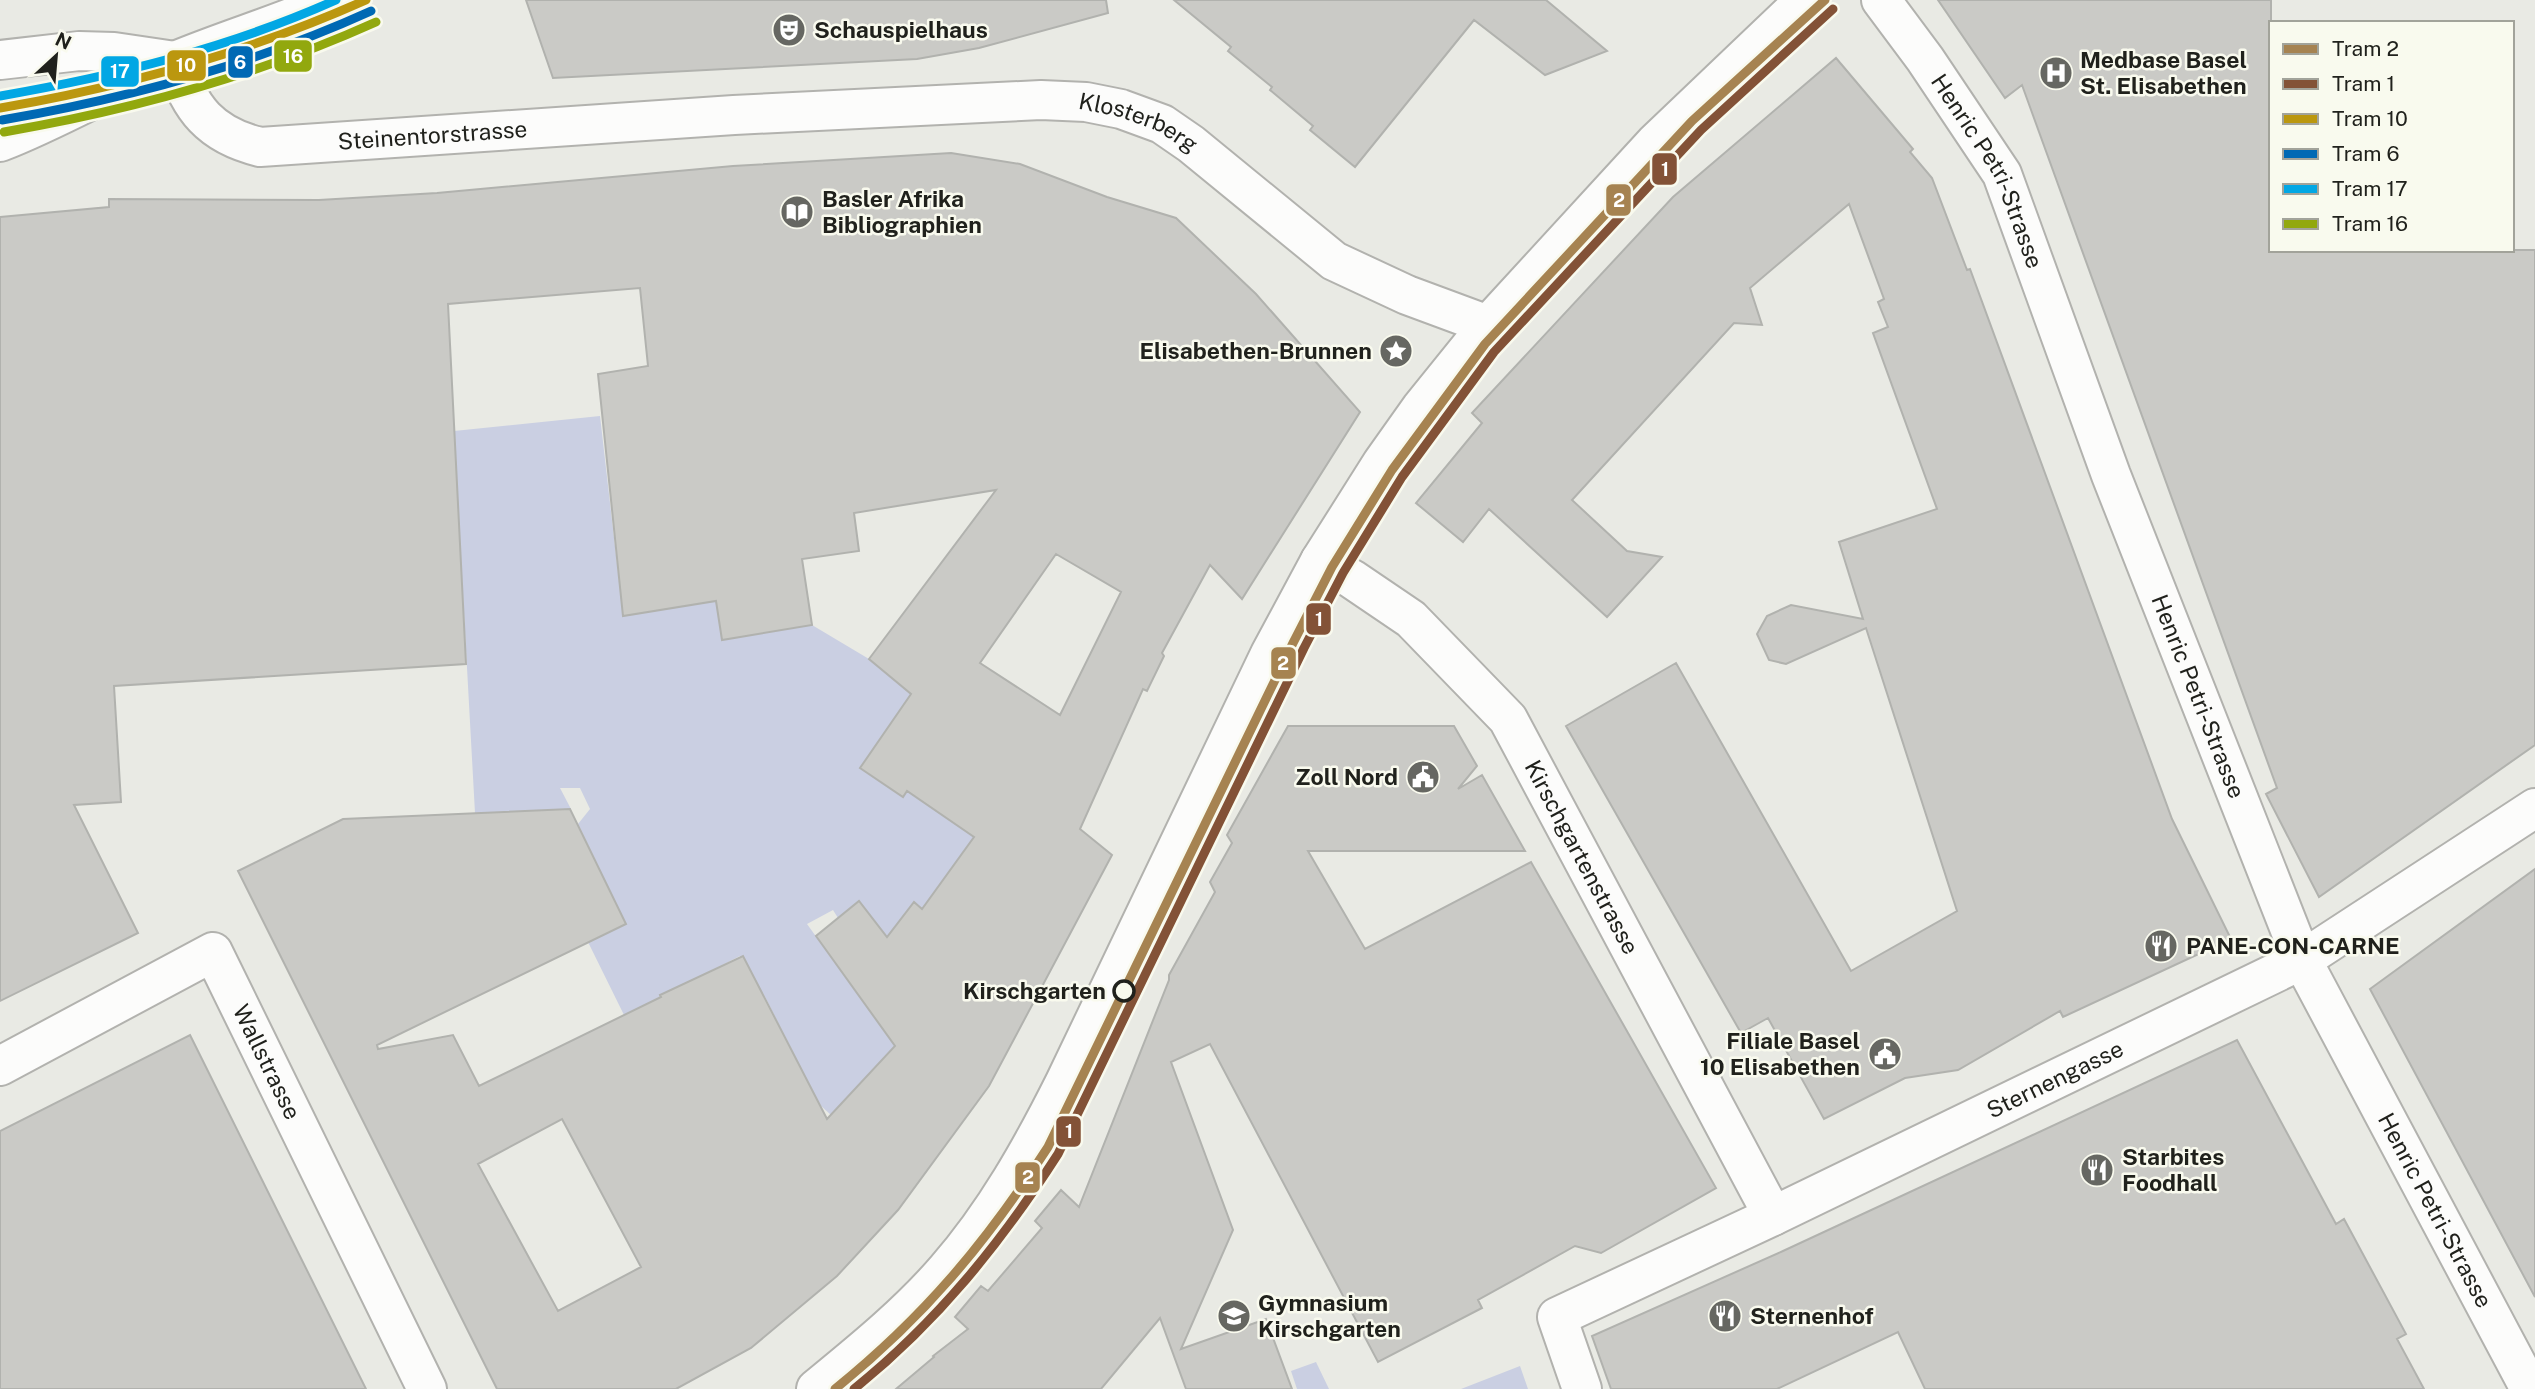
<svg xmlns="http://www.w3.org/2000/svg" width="2535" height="1389" viewBox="0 0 2535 1389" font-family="'Public Sans',sans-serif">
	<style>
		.green { fill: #cacfe2 }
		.building { fill: #cacac6; stroke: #b1b2ae; stroke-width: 2; fill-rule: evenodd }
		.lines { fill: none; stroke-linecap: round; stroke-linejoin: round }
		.street-casing { stroke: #b2b2ae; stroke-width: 42 }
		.secondary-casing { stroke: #b2b2ae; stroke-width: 42 }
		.street { stroke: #fcfcfb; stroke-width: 38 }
		.secondary { stroke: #fcfcfb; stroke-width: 38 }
		.tram-1-casing { stroke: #f9faee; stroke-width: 14 }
		.tram-2-casing { stroke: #f9faee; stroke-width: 14 }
		.tram-3-casing { stroke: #f9faee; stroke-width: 14 }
		.tram-4-casing { stroke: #f9faee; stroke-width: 14 }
		.tram-5-casing { stroke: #f9faee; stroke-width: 14 }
		.tram-6-casing { stroke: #f9faee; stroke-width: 14 }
		.tram-1 { stroke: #a68351; stroke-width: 9 }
		.tram-2 { stroke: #835237; stroke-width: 9 }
		.tram-3 { stroke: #bb970f; stroke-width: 9 }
		.tram-4 { stroke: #0069b4; stroke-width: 9 }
		.tram-5 { stroke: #02a7e4; stroke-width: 9 }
		.tram-6 { stroke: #92a80e; stroke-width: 9 }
		.stop-dot { fill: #f9faee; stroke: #20211c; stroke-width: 3.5 }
		.labels { text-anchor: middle; stroke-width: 5; stroke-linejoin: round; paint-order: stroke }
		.poi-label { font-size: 23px; font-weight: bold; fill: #20211c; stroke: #f9faee; text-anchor: start }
		.street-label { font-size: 23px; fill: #20211c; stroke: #f9faee }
		.stop-label { font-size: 23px; font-weight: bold; fill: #20211c; stroke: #f9faee; text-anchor: end }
		.line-badge { stroke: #f9faee; stroke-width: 2.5 }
		.badge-label { font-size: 19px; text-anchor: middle; font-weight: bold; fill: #fff }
	</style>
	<rect width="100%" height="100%" fill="#e9eae4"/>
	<!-- green -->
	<path class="green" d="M600,416L623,616L716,601L722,640L812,625L869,659L911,694L860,768L903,797L907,791L974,837L922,909L914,902L902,918L906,923L888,938L859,902L838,918L833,910L807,924L895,1046L831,1115L820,1105L765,997L740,956L624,1015L588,942L626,924L578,824L590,809L580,788H560L571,809L475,813L454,431Z
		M1316,1362L1329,1389H1297L1291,1371Z
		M1520,1366L1528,1389H1461Z"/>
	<!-- building -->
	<path class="building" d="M526,0H1106L1108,13L979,48L917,59L553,78Z
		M1174,0H1546L1607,51L1545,75L1474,20L1355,167L1310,130L1313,126L1270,90L1272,87L1228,51L1231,47Z
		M1938,0H2271V250H2535V745L2319,897L2266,794L2277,788L2022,85L2005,98Z
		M1836,58L1913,149L1910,152L1932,178L1967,270L1970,269L2172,819L2231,939L2063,1017L2060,1011L1958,1070L1905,1078L1824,1119L1768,1018L1741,1033L1566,726L1676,663L1851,971L1957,911L1866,628L1786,664L1769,660L1757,634L1767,616L1791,605L1863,619L1839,542L1937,509L1873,333L1888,327L1878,302L1884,299L1849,204L1750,288L1762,325L1734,323L1572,500L1627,551L1662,557L1607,617L1489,509L1463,542L1416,503L1482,423L1472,413L1673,197Z
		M951,153L1020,164L1107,197L1176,218L1256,294L1360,412L1242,599L1210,565L1162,653L1164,656L1147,691L1143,689L1080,829L1112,855L989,1086L898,1210L837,1276L751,1348L676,1389H497L238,871L343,819L570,809L626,924L377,1045L378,1049L453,1035L479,1086L661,997L660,995L743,956L827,1119L895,1046L816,936L859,901L887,937L914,902L922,909L974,837L907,791L903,797L860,768L911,694L869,659L996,490L854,513L859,551L802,559L812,625L722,640L716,601L623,616L598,374L648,366L640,288L448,304L466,664L114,686L121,802L74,805L138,933L0,1001V217L109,207V199L319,200L437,193L733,166ZM1056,554L1121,592L1060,715L980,663ZM562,1119L641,1267L558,1311L478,1164Z
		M1288,726H1454L1477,766L1458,789L1482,775L1525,851H1308L1365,949L1531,862L1716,1188L1601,1253L1575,1246L1478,1300L1482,1308L1378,1362L1210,1044L1171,1062L1233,1230L1181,1349L1266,1319L1292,1389H1186L1160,1318L1101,1389H896L934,1357L933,1356L968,1329L955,1317L981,1286L988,1291L1042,1228L1035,1221L1061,1190L1079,1207L1169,980V975L1215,892L1210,882L1232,843L1227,835Z
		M2535,869V1297L2370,989Z
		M190,1035L366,1389H0V1131Z
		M2237,1040L2336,1224L2344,1219L2406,1334L2397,1339L2424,1389H1925L1898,1332L1777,1389H1611L1592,1336L1783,1251Z"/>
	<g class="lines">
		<defs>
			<g id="street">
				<path id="s1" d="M1881,0L1925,59L2002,174L2111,475L2302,960L2530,1389"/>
				<path d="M0,60L79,51L114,52L175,61"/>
				<path id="s2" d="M175,61C189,109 211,135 260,147L734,115L1041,100L1086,102L1121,109L1162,124L1191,144L1334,261L1407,295L1488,325"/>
				<path d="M0,142C60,119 115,85 175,61C228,39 283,23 335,0"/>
				<path id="s3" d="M1320,561L1352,579L1411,619L1508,719L1773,1216"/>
				<path id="s4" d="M0,1066L213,952L427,1389"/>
				<path id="s5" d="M1582,1389L1557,1317L1773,1216L2302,960L2535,808"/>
			</g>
			<path id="secondary" d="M816,1389C861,1352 907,1315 946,1270C995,1214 1032,1148 1065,1082L1270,654L1320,561L1382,463L1421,408L1488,325L1655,143L1805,0"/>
		</defs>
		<!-- street casing -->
		<use href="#street" class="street-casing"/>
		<!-- secondary casing -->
		<use href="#secondary" class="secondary-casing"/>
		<!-- street -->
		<use href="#street" class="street"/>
		<!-- secondary -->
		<use href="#secondary" class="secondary"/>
		<defs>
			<path id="tram-1" d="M835,1389C924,1317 986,1243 1048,1147L1293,643L1332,567L1392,470L1485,344L1692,121L1825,0"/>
			<path id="tram-2" d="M854,1389C937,1322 1001,1243 1058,1154L1304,648L1343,573L1402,477L1494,352L1701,130L1833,9"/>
			<path id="tram-3" d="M0,108C127,86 248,53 366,0"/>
			<path id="tram-4" d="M2,120C130,98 252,65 371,11"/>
			<path id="tram-5" d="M0,96C115,76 229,48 336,0"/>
			<path id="tram-6" d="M4,132C133,110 256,76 376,22"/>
		</defs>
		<!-- tram-1 casing -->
		<use href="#tram-1" class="tram-1-casing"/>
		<!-- tram-2 casing -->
		<use href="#tram-2" class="tram-2-casing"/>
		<!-- tram-3 casing -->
		<use href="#tram-3" class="tram-3-casing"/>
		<!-- tram-4 casing -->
		<use href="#tram-4" class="tram-4-casing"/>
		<!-- tram-5 casing -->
		<use href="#tram-5" class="tram-5-casing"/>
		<!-- tram-6 casing -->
		<use href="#tram-6" class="tram-6-casing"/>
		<!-- tram-1 -->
		<use href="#tram-1" class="tram-1"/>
		<!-- tram-2 -->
		<use href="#tram-2" class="tram-2"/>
		<!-- tram-3 -->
		<use href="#tram-3" class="tram-3"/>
		<!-- tram-4 -->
		<use href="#tram-4" class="tram-4"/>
		<!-- tram-5 -->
		<use href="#tram-5" class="tram-5"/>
		<!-- tram-6 -->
		<use href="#tram-6" class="tram-6"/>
	</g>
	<!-- icons -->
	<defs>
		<symbol id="theatre-disc" viewBox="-11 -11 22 22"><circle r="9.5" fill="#666762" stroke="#f9faee"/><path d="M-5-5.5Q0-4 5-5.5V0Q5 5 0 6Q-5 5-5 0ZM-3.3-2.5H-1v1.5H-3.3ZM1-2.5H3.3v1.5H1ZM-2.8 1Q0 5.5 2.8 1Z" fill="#fff"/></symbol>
		<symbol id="hospital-disc" viewBox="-11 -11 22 22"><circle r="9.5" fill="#666762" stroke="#f9faee"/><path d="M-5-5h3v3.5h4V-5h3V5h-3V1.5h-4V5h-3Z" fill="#fff"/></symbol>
		<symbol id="library-disc" viewBox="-11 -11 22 22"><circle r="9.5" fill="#666762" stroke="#f9faee"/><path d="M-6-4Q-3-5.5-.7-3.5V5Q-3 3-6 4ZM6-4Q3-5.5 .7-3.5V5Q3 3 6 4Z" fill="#fff"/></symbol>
		<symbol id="sight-disc" viewBox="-11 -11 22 22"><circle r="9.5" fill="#666762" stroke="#f9faee"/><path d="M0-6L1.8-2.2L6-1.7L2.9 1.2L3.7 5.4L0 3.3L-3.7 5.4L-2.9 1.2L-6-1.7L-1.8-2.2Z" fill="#fff"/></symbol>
		<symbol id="civic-disc" viewBox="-11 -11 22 22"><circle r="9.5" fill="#666762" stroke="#f9faee"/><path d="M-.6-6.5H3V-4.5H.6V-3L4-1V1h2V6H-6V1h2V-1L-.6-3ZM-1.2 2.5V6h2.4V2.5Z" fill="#fff"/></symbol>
		<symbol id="restaurant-disc" viewBox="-11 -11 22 22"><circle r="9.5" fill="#666762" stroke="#f9faee"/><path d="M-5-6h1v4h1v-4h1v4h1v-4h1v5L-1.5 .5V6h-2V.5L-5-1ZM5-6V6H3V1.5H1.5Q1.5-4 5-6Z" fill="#fff"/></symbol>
		<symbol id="school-disc" viewBox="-11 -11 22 22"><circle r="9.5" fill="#666762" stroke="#f9faee"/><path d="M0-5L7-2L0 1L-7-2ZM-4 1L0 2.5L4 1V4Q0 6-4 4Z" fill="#fff"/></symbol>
	</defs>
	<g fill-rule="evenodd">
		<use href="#theatre-disc" x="770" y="11" width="38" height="38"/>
		<use href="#hospital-disc" x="2037" y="54" width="38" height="38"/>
		<use href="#library-disc" x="778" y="193" width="38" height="38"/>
		<use href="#sight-disc" x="1377" y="332" width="38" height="38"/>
		<use href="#civic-disc" x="1404" y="758" width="38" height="38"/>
		<use href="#restaurant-disc" x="2142" y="927" width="38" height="38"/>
		<use href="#civic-disc" x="1866" y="1035" width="38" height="38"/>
		<use href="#restaurant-disc" x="2078" y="1151" width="38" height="38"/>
		<use href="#school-disc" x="1215" y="1297" width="38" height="38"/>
		<use href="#restaurant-disc" x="1706" y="1297" width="38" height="38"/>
	</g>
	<!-- markers -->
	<circle class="stop-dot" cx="1124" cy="991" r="10"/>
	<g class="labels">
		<!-- poi labels -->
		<g class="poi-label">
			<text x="814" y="38">Schauspielhaus</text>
			<text x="2080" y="68">Medbase Basel<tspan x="2080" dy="26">St. Elisabethen</tspan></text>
			<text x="822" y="207">Basler Afrika<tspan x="822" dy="26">Bibliographien</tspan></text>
			<text x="1372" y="359" text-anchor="end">Elisabethen-Brunnen</text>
			<text x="1398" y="785" text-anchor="end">Zoll Nord</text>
			<text x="2186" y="954">PANE-CON-CARNE</text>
			<text x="1860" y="1049" text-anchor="end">Filiale Basel<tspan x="1860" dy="26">10 Elisabethen</tspan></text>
			<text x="2122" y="1165">Starbites<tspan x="2122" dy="26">Foodhall</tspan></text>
			<text x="1258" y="1311">Gymnasium<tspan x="1258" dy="26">Kirschgarten</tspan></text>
			<text x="1750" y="1324">Sternenhof</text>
		</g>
		<!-- street labels -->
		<g class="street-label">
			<text dy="8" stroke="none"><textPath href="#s2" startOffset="1012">Klosterberg</textPath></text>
			<text dy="8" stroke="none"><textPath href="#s2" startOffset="301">Steinentorstrasse</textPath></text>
			<text dy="8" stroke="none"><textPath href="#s1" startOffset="203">Henric Petri-Strasse</textPath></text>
			<text dy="8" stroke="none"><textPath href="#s1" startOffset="770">Henric Petri-Strasse</textPath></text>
			<text dy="8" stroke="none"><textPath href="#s3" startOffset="404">Kirschgartenstrasse</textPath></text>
			<text dy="8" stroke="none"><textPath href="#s4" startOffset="364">Wallstrasse</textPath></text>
			<text dy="8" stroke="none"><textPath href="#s5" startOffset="628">Sternengasse</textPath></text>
			<text dy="8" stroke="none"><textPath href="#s1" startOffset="1337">Henric Petri-Strasse</textPath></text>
		</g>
		<!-- stop labels -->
		<g class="stop-label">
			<text x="1106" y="999">Kirschgarten</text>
		</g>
	</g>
	<g class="line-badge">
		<rect x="273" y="39" width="40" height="34" rx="7" fill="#92a80e"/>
		<rect x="227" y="45" width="27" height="34" rx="7" fill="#0069b4"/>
		<rect x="166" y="49" width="41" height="33" rx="7" fill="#bb970f"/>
		<rect x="100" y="55" width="40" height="33" rx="7" fill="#02a7e4"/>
		<rect x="1651" y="152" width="27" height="34" rx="7" fill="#835237"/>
		<rect x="1605" y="183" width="27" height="34" rx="7" fill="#a68351"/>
		<rect x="1305" y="602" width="27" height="34" rx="7" fill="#835237"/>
		<rect x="1270" y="646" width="27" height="34" rx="7" fill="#a68351"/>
		<rect x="1055" y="1115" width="27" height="33" rx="7" fill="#835237"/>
		<rect x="1014" y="1161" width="27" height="33" rx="7" fill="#a68351"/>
	</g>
	<g class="badge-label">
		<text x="293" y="63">16</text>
		<text x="240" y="69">6</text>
		<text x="186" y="72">10</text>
		<text x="120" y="78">17</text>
		<text x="1665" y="176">1</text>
		<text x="1619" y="207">2</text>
		<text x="1319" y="626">1</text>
		<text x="1283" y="670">2</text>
		<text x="1069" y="1138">1</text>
		<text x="1028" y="1184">2</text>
	</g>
	<!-- legend -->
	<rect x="2269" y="21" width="245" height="231" fill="#f9faee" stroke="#a2a39a" stroke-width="2"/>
	<rect x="2283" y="44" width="35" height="10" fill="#a68351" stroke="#a2a39a" stroke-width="2"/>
	<text x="2332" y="56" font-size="21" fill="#20211c">Tram 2</text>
	<rect x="2283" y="79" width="35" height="10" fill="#835237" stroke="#a2a39a" stroke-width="2"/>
	<text x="2332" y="91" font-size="21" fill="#20211c">Tram 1</text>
	<rect x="2283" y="114" width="35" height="10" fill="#bb970f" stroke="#a2a39a" stroke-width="2"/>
	<text x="2332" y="126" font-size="21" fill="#20211c">Tram 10</text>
	<rect x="2283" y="149" width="35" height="10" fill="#0069b4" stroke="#a2a39a" stroke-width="2"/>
	<text x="2332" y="161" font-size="21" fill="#20211c">Tram 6</text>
	<rect x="2283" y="184" width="35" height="10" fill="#02a7e4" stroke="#a2a39a" stroke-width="2"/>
	<text x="2332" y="196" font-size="21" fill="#20211c">Tram 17</text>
	<rect x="2283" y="219" width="35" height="10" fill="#92a80e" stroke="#a2a39a" stroke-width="2"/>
	<text x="2332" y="231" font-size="21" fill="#20211c">Tram 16</text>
	<!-- north arrow -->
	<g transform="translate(56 56) rotate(26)" stroke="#f9faee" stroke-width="5" paint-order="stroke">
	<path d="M0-5L12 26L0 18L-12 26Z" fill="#20211c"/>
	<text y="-10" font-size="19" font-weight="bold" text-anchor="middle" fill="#20211c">N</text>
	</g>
</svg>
